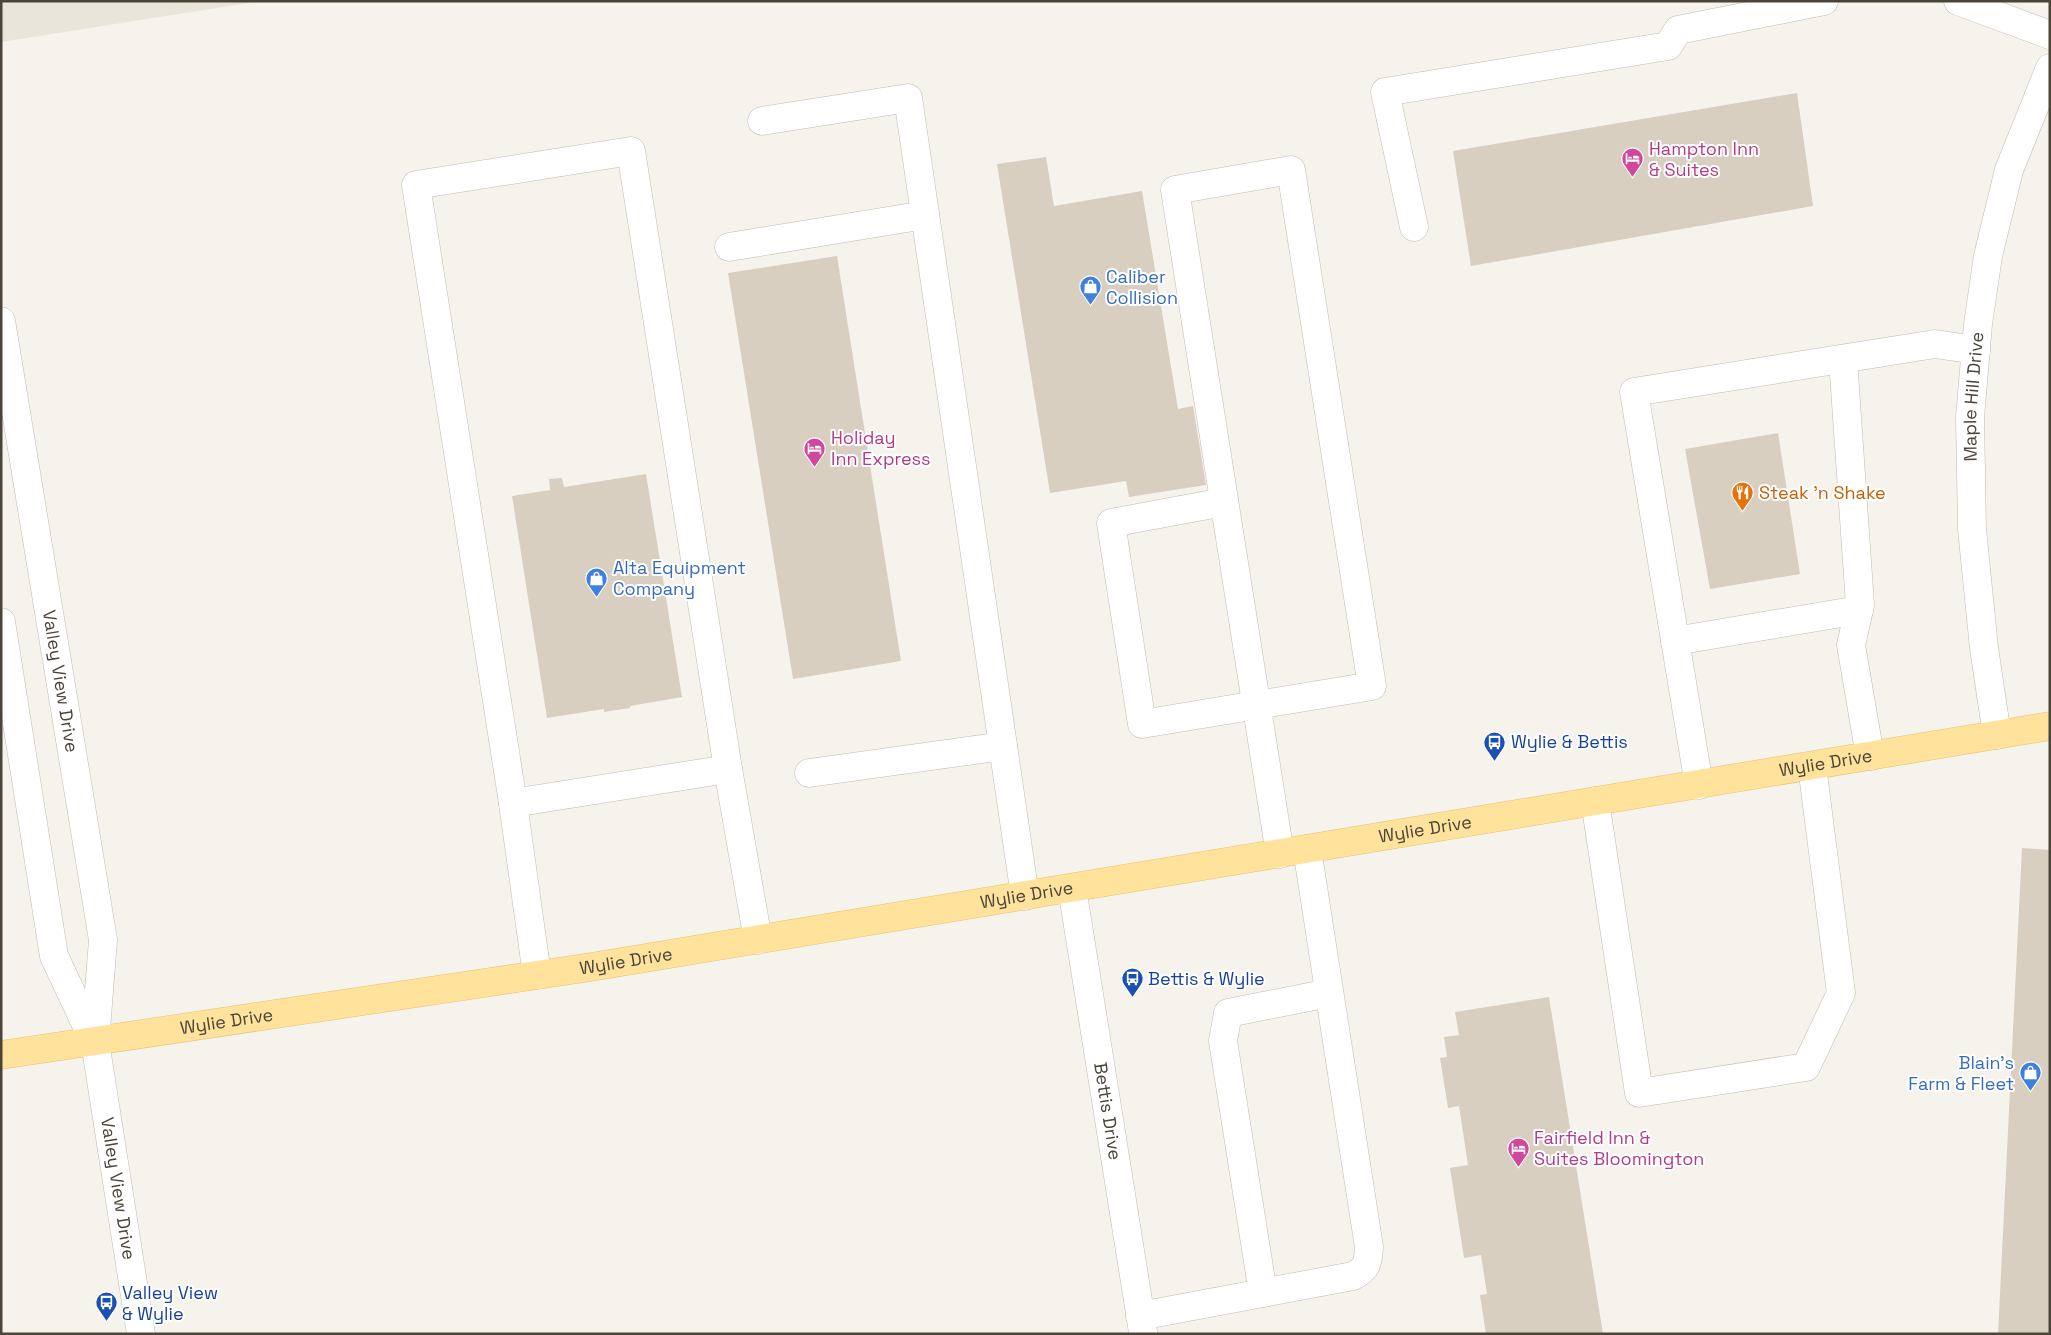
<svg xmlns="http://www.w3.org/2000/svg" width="2051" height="1335" viewBox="0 0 2051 1335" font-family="'Space Grotesk',sans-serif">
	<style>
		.residential { fill: #eae5da }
		.building { fill: #d8cfc1 }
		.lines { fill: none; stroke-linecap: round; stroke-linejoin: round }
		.minor-casing { stroke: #c2bbae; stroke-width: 29 }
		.major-casing { stroke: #e6c16a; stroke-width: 29 }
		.minor { stroke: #fff; stroke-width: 28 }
		.major { stroke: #ffe39c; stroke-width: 28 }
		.labels { text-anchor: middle; stroke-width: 4; stroke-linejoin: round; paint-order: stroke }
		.hotel-label { font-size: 18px; fill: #b23c85; stroke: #fff; text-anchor: start }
		.shop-label { font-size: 18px; fill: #366cbe; stroke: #fff; text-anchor: start }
		.street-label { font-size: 18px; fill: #4b4439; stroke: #fff }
		.food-label { font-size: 18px; fill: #c56008; stroke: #fff; text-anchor: start }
		.transit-label { font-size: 18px; fill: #164399; stroke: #fff; text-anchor: start }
	</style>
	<rect width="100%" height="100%" fill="#f6f3ec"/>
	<!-- residential -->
	<path class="residential" d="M1,1H260L1,42Z"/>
	<!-- building -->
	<path class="building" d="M1797,93L1813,206L1471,266L1453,151Z
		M1046,157L1054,206L1142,191L1178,409L1193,406L1206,485L1129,497L1126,481L1050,493L997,164Z
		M837,256L901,661L793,679L728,273Z
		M1778,433L1800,574L1710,589L1685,449Z
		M646,474L682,697L630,706V708L604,712V709L547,718L512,496L550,490L549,479L562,478L564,487Z
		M2022,848L2050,850V1334H1998Z
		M1549,997L1603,1334H1486L1480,1295L1487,1294L1481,1255L1464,1258L1450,1168L1468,1165L1459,1106L1448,1108L1440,1058L1447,1057L1444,1037L1459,1035L1455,1012Z"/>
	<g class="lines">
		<defs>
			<g id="minor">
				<path d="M1958,1L2050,35"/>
				<path d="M762,121L908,98L1025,896"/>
				<path d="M1414,227L1385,92L1668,46L1678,30L1824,1"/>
				<path d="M729,247L925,215"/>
				<path id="s1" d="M1,321L103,940L95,1042L141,1334"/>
				<path d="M1843,359L1860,605L1851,645L1870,756"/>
				<path d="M1224,502L1111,523L1142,724L1372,686L1291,170L1175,190L1280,854"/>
				<path d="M1,622L54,956L94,1041"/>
				<path d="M1675,641L1859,610"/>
				<path id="s2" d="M1997,735L1984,648L1972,529L1970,417L1978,324L1988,256L2009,170L2050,68"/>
				<path d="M809,773L1003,746"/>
				<path d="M1699,785L1634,392L1935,344L1976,350"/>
				<path d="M1595,801L1639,1093L1806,1067L1841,993L1812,766"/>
				<path d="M513,803L728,769"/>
				<path id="s3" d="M1072,888L1143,1332"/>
				<path d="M537,975L513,803L416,185L631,151L728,769L758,940"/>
				<path d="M1263,1293L1223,1041L1228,1013L1329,993"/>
				<path d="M1140,1316L1353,1276C1367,1269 1368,1263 1369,1247L1307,849"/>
			</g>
			<g id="major">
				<path id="s4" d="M1,1055L591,967L2050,726"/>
			</g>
		</defs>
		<!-- minor casing -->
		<use href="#minor" class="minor-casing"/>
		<!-- major casing -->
		<use href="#major" class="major-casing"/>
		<!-- minor -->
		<use href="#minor" class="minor"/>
		<!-- major -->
		<use href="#major" class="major"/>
	</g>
	<!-- icons -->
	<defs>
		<symbol id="hotel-pin" viewBox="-11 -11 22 30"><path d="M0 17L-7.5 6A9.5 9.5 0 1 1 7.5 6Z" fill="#d1479c" stroke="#fff"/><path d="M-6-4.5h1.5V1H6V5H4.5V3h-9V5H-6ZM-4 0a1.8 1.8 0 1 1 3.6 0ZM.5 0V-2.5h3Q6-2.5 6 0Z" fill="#fff"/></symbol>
		<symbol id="shop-pin" viewBox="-11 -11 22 30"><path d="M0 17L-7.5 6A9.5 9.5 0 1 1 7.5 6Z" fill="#3f7fe0" stroke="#fff"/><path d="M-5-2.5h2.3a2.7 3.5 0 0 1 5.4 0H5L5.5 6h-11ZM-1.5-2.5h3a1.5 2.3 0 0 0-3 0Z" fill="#fff"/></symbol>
		<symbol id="restaurant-pin" viewBox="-11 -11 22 30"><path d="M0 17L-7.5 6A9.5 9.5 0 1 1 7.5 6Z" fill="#e8710a" stroke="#fff"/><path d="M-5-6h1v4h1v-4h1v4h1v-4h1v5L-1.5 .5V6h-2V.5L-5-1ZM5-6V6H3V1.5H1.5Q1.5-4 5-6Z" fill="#fff"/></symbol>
		<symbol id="bus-pin" viewBox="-11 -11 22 30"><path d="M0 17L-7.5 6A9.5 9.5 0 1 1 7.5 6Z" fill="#1a4fb4" stroke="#fff"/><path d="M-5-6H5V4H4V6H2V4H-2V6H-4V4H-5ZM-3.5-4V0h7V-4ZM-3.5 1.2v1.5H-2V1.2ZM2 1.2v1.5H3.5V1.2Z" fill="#fff"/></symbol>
	</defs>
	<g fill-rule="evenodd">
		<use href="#hotel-pin" x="1620" y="146" width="25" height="34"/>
		<use href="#shop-pin" x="1078" y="274" width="25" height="34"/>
		<use href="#hotel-pin" x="802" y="436" width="25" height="34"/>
		<use href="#restaurant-pin" x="1730" y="480" width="25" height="34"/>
		<use href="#shop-pin" x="584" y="566" width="25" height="34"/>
		<use href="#bus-pin" x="1482" y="730" width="25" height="34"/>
		<use href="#bus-pin" x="1120" y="966" width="25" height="34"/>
		<use href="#shop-pin" x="2018" y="1060" width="25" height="34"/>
		<use href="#hotel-pin" x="1506" y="1136" width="25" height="34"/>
		<use href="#bus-pin" x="94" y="1290" width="25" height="34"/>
	</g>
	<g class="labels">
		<!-- hotel labels -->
		<g class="hotel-label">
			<text x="1649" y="155">Hampton Inn<tspan x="1649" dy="21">&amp; Suites</tspan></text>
			<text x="831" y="444">Holiday<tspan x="831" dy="21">Inn Express</tspan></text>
			<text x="1534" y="1144">Fairfield Inn &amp;<tspan x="1534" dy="21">Suites Bloomington</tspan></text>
		</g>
		<!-- shop labels -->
		<g class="shop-label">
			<text x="1106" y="283">Caliber<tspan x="1106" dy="21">Collision</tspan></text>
			<text x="613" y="574">Alta Equipment<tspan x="613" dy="21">Company</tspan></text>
			<text x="2014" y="1069" text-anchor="end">Blain's<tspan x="2014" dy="21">Farm &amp; Fleet</tspan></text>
		</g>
		<!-- street labels -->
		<g class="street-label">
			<text dy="6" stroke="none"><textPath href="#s2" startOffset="340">Maple Hill Drive</textPath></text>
			<text dy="6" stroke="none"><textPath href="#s1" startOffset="365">Valley View Drive</textPath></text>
			<text dy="6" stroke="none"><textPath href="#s4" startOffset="1848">Wylie Drive</textPath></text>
			<text dy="6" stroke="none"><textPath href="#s4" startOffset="1442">Wylie Drive</textPath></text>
			<text dy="6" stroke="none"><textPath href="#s4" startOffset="1038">Wylie Drive</textPath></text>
			<text dy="6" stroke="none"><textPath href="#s4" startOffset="632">Wylie Drive</textPath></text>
			<text dy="6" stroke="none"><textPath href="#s4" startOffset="228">Wylie Drive</textPath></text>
			<text dy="6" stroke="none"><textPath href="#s3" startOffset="226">Bettis Drive</textPath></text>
			<text dy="6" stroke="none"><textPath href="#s1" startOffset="878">Valley View Drive</textPath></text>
		</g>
		<!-- food labels -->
		<g class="food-label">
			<text x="1759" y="499">Steak 'n Shake</text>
		</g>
		<!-- transit labels -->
		<g class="transit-label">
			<text x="1511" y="748">Wylie &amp; Bettis</text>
			<text x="1148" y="985">Bettis &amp; Wylie</text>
			<text x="122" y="1299">Valley View<tspan x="122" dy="21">&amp; Wylie</tspan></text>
		</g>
	</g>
	<!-- border -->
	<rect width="2051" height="1335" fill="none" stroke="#4b4439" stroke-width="5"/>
</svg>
